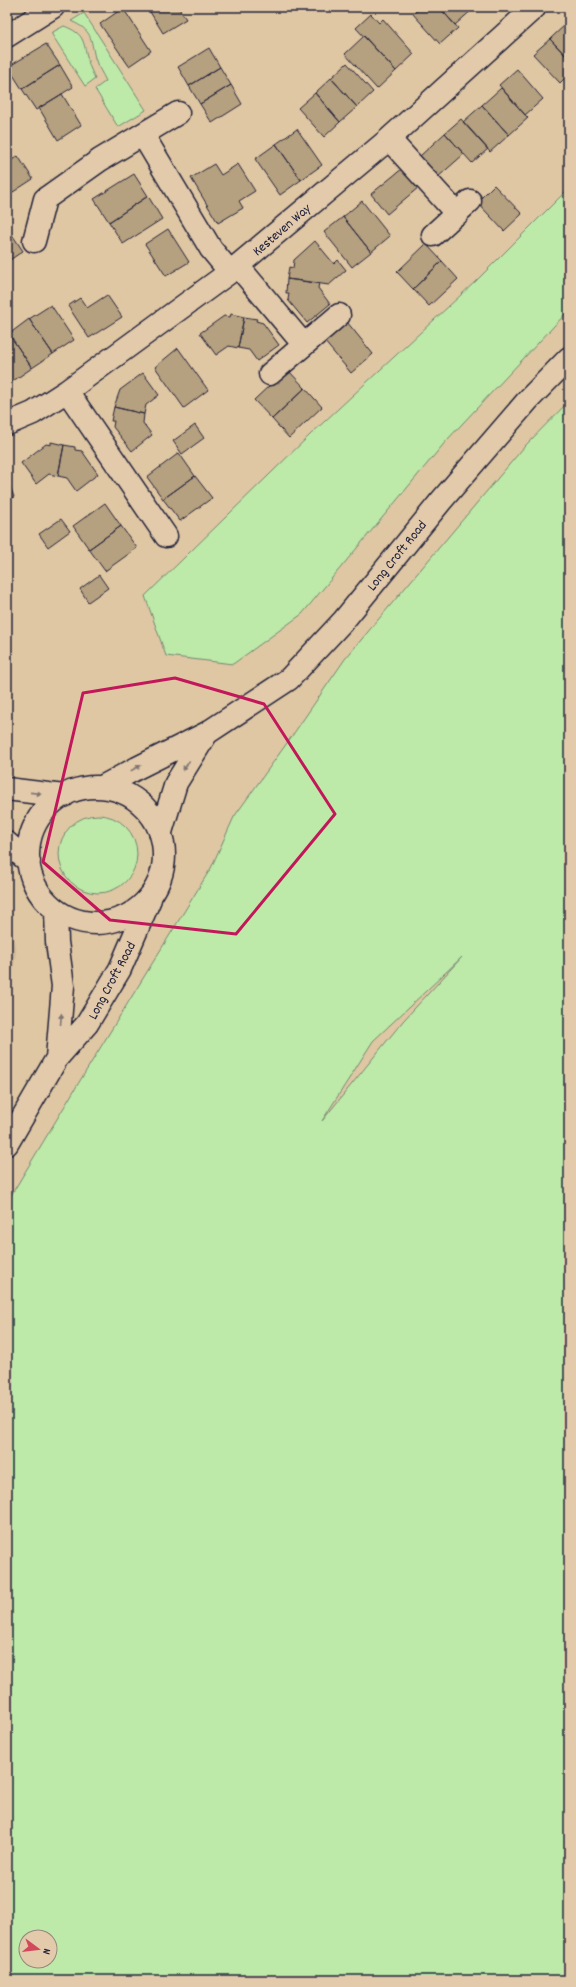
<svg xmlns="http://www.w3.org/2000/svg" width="576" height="1987" viewBox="0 0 576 1987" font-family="Dekko,sans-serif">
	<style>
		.built { fill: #cfb896 }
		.green { fill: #bdeaa8; stroke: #708672; fill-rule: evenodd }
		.building { fill: #b5a07f; stroke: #22223b }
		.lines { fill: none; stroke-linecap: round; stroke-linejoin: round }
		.minor-casing { stroke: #22223b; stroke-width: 25 }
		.minor { stroke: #e2caab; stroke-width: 22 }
		.oneway { fill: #827673 }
		.marked { fill: none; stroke: #c2185b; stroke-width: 3; stroke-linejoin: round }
		.labels { text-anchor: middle; stroke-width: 3; stroke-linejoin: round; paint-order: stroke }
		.street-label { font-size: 14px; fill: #22223b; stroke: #e2caab }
	</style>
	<rect width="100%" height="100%" fill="#e0c7a3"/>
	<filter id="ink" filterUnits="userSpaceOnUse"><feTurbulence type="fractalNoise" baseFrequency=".025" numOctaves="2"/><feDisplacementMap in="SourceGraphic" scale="8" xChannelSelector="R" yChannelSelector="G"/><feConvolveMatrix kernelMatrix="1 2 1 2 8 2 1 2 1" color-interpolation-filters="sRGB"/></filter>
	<g filter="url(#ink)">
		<!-- built -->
		<path class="built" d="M7,909L16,951L11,991L7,999Z"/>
		<!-- green -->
		<path class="green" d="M84,13L146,110L118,127L95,89L106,81C103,74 97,66 95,58C90,37 93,31 71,21Z
			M64,26C85,34 83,41 88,61C89,67 93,73 95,79L85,86L51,33Z
			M569,188V310L447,440L302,614L233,664L166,656L145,596L311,434L476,281Z
			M569,401V1980H7V1202L78,1084L211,868L234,817L292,736L345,659L525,446ZM462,957L403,1021L322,1121L373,1041ZM26,1937H50V1961H26Z
			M59 854a39 39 0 1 1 78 0a39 39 0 1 1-78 0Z"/>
		<!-- building -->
		<path class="building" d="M147,7H178L186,19L163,33Z
			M421,7H439L458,28L440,44L413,14Z
			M439,7H473L474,8L455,25Z
			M123,8L151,51L129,66L100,24Z
			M371,14L379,23L383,19L414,54L396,71L356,28Z
			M567,23L569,26V59L550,39Z
			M364,36L396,71L377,89L345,54Z
			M550,39L569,59V74L560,83L533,54Z
			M46,44L60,65L22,89L8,67Z
			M209,48L220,67L189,86L178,67Z
			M347,63L373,92L357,107L331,78Z
			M60,65L73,87L36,110L22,89Z
			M220,67L231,85L200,104L189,86Z
			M517,69L543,99L525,115L499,85Z
			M331,78L357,107L340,122L315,93Z
			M231,85L242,104L212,123L200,104Z
			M501,88L528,118L509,135L482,105Z
			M315,93L340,122L324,137L298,108Z
			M62,94L81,125L58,140L39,108Z
			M482,105L509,135L490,152L463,122Z
			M461,119L488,149L472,163L445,133Z
			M297,129L322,165L301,180L276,144Z
			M445,133L464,154L438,177L420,156Z
			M276,144L301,180L280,195L255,159Z
			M18,156L33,179L7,196V163Z
			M214,164L221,175L238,164L255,191L239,201L243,208L218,223L191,178Z
			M403,168L419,187L387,214L371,194Z
			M134,174L148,196L109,222L94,199Z
			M494,185L522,214L504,231L477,202Z
			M148,196L162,219L123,244L109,222Z
			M362,201L390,236L371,252L343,217Z
			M343,217L371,252L352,267L324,232Z
			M7,227L23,251L7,262Z
			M168,229L189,262L166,276L145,244Z
			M315,241L334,264L338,260L346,270L329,285L287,279L289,267L293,268L294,260Z
			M426,244L442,261L413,289L397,272Z
			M442,261L458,279L429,306L413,289Z
			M287,279L319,283L318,288L330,304L307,323L288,300L289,293H286Z
			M107,295L122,317L89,338L68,306L80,298L87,308Z
			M51,305L74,340L53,354L29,319Z
			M231,314L244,317L238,348L229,346L216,355L200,333L224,316L230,317Z
			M244,317L257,319L256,321L263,323L279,345L257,361L249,350L238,348Z
			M29,319L53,354L32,368L9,334Z
			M347,322L373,354L351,373L324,341Z
			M9,334L32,368L10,383L7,377V335Z
			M178,348L208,390L184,408L155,367Z
			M287,369L305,388L272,419L254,400Z
			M143,373L159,395L146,405L144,414L114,407L120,390Z
			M305,388L322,407L289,438L272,419Z
			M114,407L144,414L143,423L152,435L132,451L113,427L114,421H111Z
			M195,425L204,438L182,454L173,441Z
			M51,442L64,445L58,476L49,474L36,484L21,463L46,444L51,445Z
			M64,445L75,447V450L82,451L98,474L76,491L67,478L58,476Z
			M179,453L195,476L163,499L147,477Z
			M195,476L212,498L180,521L163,499Z
			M7,478L14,497L7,499Z
			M105,503L121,526L89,549L73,526Z
			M61,519L70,531L48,547L39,534Z
			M121,526L137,548L105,571L89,549Z
			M99,575L108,588L88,602L80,589Z"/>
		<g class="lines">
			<defs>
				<path id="minor" d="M7,36L53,7
					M143,135L211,249L230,272
					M389,139L457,214
					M433,235L470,201
					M34,241L45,199L100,160L178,113
					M238,266L304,345
					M270,374L339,315
					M67,391L166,536
					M7,424L33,413L67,391L230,272L389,139L535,7
					M102,787L137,768L207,733L289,679L344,620L441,501L528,400L569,358
					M28 855a68 68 0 1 1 136 0a68 68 0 1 1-136 0Z
					M7,789L64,796
					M161,832L176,783L207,733
					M7,843L29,862
					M56,911L57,942L63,986L57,1058
					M7,1144L57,1058L87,1024L120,969L150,899"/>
			</defs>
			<!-- minor casing -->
			<use href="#minor" class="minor-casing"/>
			<!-- minor -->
			<use href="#minor" class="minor"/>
		</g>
		<!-- one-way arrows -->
		<defs><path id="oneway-solid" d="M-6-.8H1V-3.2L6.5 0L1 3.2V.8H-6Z"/></defs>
		<g class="oneway">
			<use href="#oneway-solid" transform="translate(186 766) rotate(123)"/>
			<use href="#oneway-solid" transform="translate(136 768) rotate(-28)"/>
			<use href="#oneway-solid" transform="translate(36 793) rotate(6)"/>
			<use href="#oneway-solid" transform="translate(61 1019) rotate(-85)"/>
		</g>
	</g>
	<!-- marked area -->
	<path class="marked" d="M175,678L264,704L335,814L236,934L110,920L43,862L83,693Z"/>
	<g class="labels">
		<!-- street labels -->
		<g class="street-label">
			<text transform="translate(281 229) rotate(-41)" y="5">Kesteven Way</text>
			<text transform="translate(396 555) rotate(-51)" y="5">Long Croft Road</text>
			<text transform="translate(111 980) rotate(-62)" y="5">Long Croft Road</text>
		</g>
	</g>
	<!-- margin -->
	<rect width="576" height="1987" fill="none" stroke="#e2caab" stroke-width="24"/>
	<rect x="12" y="12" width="552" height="1963" fill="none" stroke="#22223b" stroke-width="1.5" filter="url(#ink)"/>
	<!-- north arrow -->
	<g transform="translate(38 1949) rotate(105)"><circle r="19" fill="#e2caab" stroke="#95877e"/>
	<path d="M0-3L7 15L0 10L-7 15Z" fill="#d1495b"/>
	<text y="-6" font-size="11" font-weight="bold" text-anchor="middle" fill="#22223b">N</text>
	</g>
</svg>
